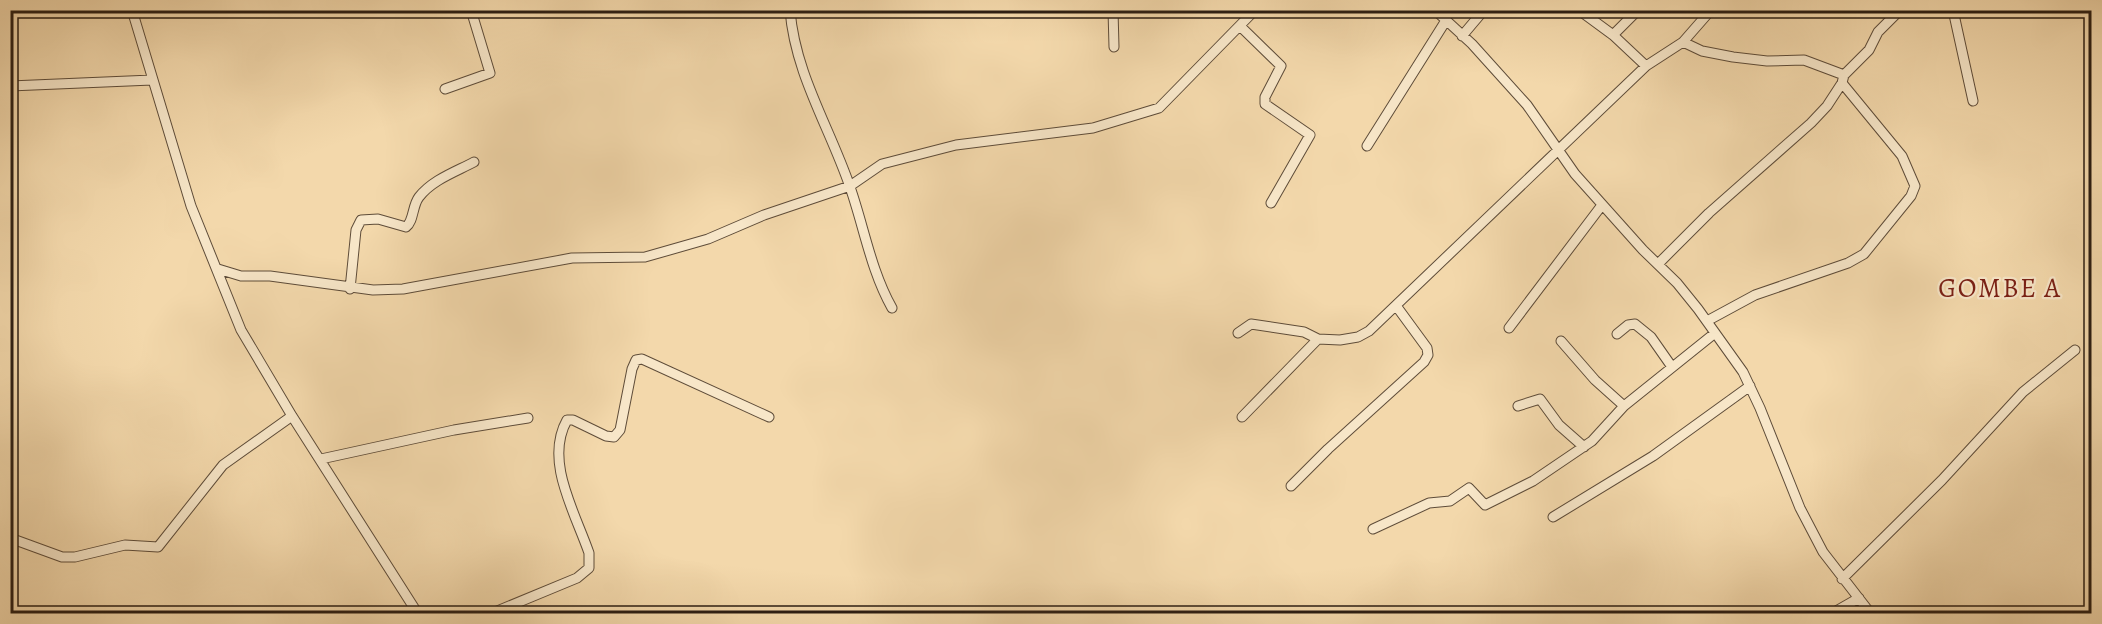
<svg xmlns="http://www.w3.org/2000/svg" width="2102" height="624" viewBox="0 0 2102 624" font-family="Alegreya,serif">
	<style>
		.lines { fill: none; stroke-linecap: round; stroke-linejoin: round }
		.minor-casing { stroke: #5e4c39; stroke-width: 11 }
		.minor { stroke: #f7e6c8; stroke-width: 9 }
		.labels { text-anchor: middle; stroke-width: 4.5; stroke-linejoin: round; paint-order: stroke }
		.quarter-label { font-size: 27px; letter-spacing: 1.5px; fill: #7a1f14; stroke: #f7e6c8 }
	</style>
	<rect width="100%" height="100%" fill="#f3d8ab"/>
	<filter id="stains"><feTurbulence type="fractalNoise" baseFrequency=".00333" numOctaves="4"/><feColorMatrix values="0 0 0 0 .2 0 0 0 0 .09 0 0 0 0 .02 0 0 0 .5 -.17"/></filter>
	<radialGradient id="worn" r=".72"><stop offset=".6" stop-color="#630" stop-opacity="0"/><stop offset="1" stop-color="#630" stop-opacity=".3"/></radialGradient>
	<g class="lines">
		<defs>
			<path id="minor" d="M132,10L191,206L241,330L292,416L418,614
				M790,10C795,74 830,128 850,187C864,227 871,271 892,308
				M1113,10L1114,47
				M1435,10L1472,44L1527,105L1575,174L1643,250L1677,283L1698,309L1743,372L1760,408L1800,508L1823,552L1871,614
				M1579,10L1613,35
				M1638,10L1613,35L1646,66
				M1953,10L1973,101
				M1241,27L1281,66L1265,97V104L1310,135L1271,203
				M1462,36L1484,10
				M1683,42L1702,51L1733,57L1767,61L1804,60L1844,75
				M10,86L152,80
				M445,89L490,73L471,10
				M1367,146L1445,22
				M1659,263L1709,213L1811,123L1827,106L1842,83L1844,75L1869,50L1878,32L1900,10
				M218,269L241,276H270L373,290L403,289L572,258L645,257L708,239L764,215L850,186L882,164L956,145L1093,128L1159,108L1255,10
				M350,289L356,230L361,220L378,219L406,227C414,221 412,206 419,197C432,180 455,172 474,162
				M1707,321L1755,295L1848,263L1864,254L1911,196L1915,186L1902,156L1842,83
				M1509,328L1602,205
				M1238,333L1251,324L1304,332L1318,339L1340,340L1358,337L1369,331L1646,66L1683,42L1711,10
				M1617,334L1628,325L1635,324L1651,337L1672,367
				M1561,341L1595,380L1624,406
				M10,348L12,350
				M1518,406L1540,399L1559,425L1584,447
				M1242,417L1318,339
				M321,459L454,430L528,418
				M1291,486L1328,449L1424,362L1428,355L1427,348L1397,307
				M1553,517L1653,456L1750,386
				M1373,529L1429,503L1450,501L1469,488L1485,505L1533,481L1592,441L1624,406L1715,333
				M10,538L62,557H75L125,545L158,547L223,465L292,416
				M1842,579L1942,480L2023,392L2075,350
				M490,614L577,578L589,568V553C575,512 544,461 567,420H573L606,436L614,437L620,430L632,369L636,360L642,359L769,417
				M1831,614L1859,598"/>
		</defs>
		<!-- minor casing -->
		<use href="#minor" class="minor-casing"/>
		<!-- minor -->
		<use href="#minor" class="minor"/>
	</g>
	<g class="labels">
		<!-- quarter labels -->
		<g class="quarter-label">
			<text x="2000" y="297">GOMBE A</text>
		</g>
	</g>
	<!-- margin -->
	<rect width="2102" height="624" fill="none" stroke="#f3d8ab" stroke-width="36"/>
	<rect x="12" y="12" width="2078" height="600" fill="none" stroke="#2c1e13" stroke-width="3"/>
	<rect x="18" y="18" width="2066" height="588" fill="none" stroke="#2c1e13" stroke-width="1.5"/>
	<rect width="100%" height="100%" filter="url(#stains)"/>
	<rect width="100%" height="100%" fill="url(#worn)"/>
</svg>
